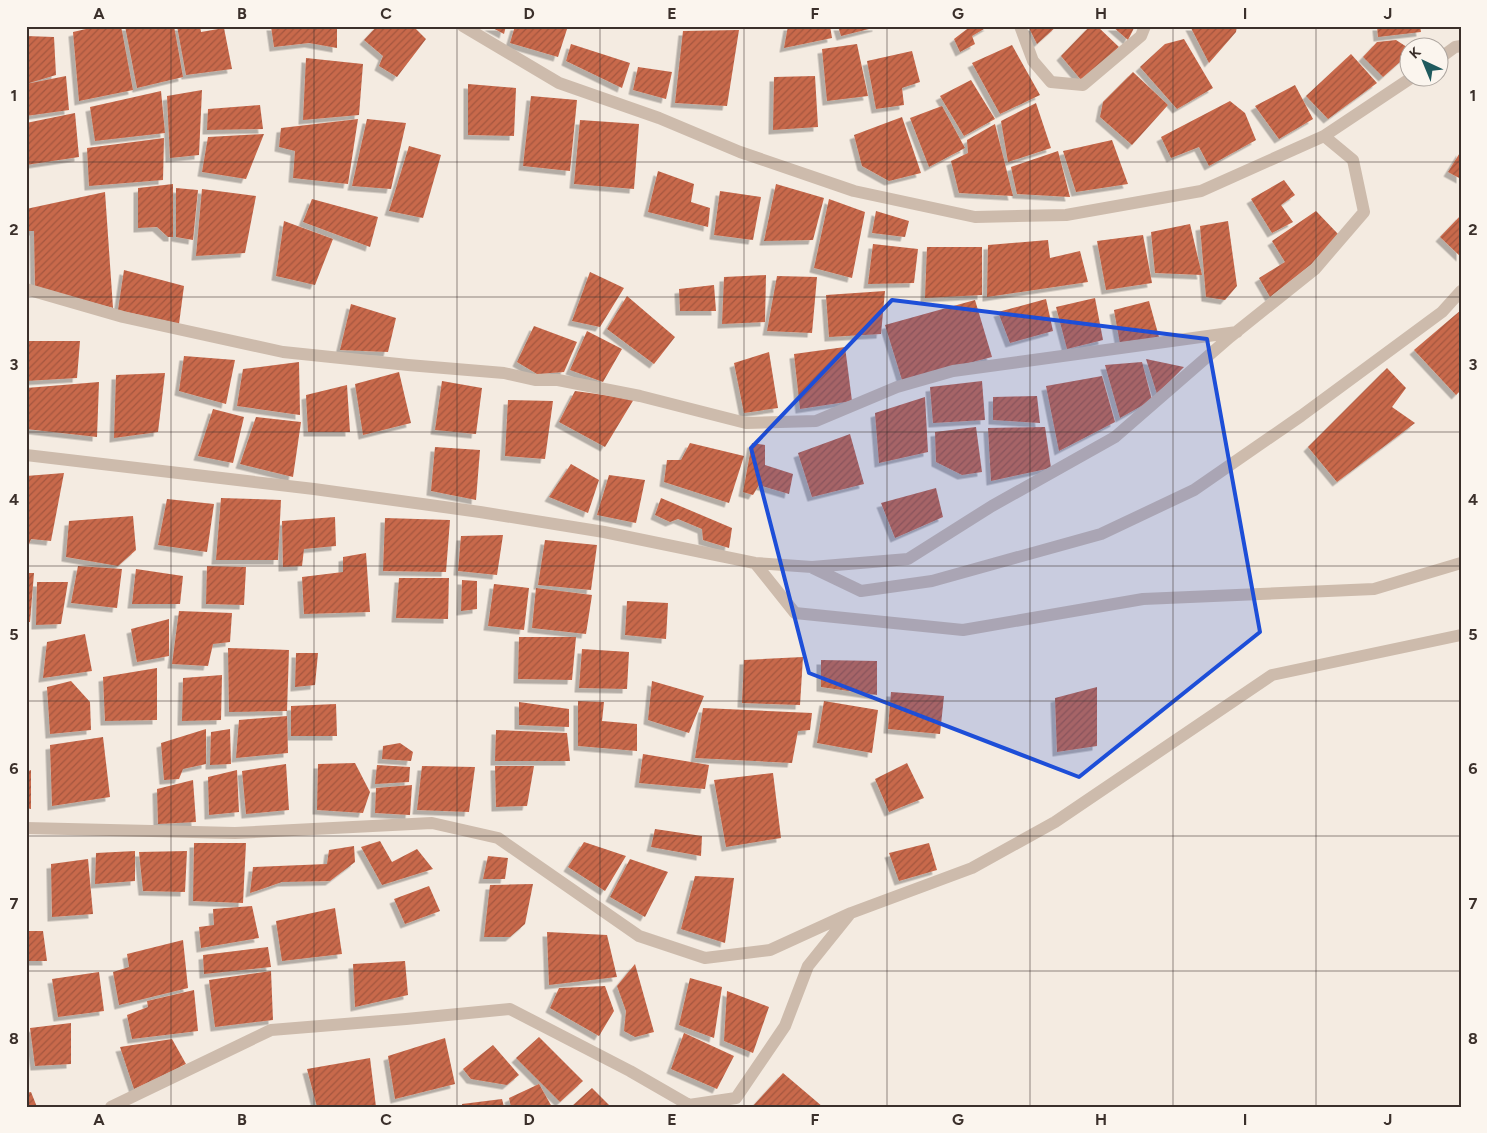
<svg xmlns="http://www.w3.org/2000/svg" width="1487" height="1133" viewBox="0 0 1487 1133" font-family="Figtree,sans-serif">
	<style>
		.building { fill: url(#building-hatch); filter: url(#shadow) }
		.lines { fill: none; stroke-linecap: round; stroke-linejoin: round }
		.minor { stroke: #cdbbac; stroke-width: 12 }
		.marked { fill: #1d4ed8; fill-opacity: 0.2; stroke: #1d4ed8; stroke-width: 4; stroke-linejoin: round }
		.grid { fill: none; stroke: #3b302b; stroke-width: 1; stroke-opacity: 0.55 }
		.neatline { fill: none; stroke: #3b302b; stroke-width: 2 }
		.grid-label { font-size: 16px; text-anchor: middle; font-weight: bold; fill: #3b302b }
	</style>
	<defs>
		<pattern id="building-hatch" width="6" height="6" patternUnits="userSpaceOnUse" patternTransform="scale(1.25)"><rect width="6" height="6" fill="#c8694b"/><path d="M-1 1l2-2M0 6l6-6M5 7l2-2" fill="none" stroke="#a4573f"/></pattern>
		<filter id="shadow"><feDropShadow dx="-4.5" dy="4.5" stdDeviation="0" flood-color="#0004"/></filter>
	</defs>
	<rect width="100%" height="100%" fill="#f4ebe1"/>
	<!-- building -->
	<path class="building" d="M99,26H121L133,90L79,101L73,32Z
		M125,26H174L183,77L137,88Z
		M177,26H200L201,32L224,28L232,69L186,75Z
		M271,26H337V48L309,43L274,47Z
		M377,26H413L426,39L397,77L379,66L383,56L364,40Z
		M489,26H506L504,34Z
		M515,26H568L558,57L510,43Z
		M788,26H830L832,38L784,48Z
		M838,26H877V27L841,36Z
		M971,26H989L972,36L975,44L960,52L954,39Z
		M1028,26H1057L1037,44Z
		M1090,26H1097L1119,47L1082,81L1061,56Z
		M1112,26H1135L1128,40Z
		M1190,26H1237L1236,32L1209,63Z
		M1377,26H1420L1421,32L1378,37Z
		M739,30L727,106L675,103L683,31Z
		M26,36L54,37L56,75L26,84Z
		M1184,39L1213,88L1177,109L1140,67L1165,44Z
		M1396,40L1410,49V53L1383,77L1363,57L1377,42Z
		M571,44L630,63L622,88L566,61Z
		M857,44L868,96L827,101L822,49Z
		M1012,45L1040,95L1000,114L972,63Z
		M912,51L920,82L902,88L904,105L876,109L867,61Z
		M1351,54L1377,83L1328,119L1306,96Z
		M306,58L363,64L359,115L303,120Z
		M638,67L672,72L666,99L633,90Z
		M1133,72L1168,105L1132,145L1100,117L1103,102Z
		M66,76L69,110L26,116V84Z
		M815,76L818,127L773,130L774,77Z
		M971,80L995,119L964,136L940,96Z
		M468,84L516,88L514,136L468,135Z
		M1295,85L1313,119L1279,139L1255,106Z
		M202,90L199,155L170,158L167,96Z
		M161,91L165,133L95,141L90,107Z
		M531,96L577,100L570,171L523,166Z
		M1230,101L1245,113L1256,140L1209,166L1199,147L1171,158L1161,137Z
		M1036,103L1051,148L1008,162L1001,121Z
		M260,105L263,129L207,130L208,109Z
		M942,106L965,148L929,167L910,118Z
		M75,113L79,157L26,165V123Z
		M902,117L921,173L889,181L862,166L854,135Z
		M358,119L348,184L293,178L295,151L279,147L281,128Z
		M367,119L406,123L391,189L352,186Z
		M580,120L639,124L634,189L574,184Z
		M995,124L1013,196L959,193L951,161L968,153L967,140Z
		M264,134L246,179L202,172L208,137Z
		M164,138L163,180L89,186L87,148Z
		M1112,140L1128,184L1076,192L1063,151Z
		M409,146L441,155L423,218L389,211Z
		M1058,151L1070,197L1017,194L1011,167Z
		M1461,151V179L1448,172Z
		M658,171L694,184L691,202L710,208L708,227L648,212Z
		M1284,180L1295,195L1281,205L1293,222L1272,233L1251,199Z
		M173,184V237H168L157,227L138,228V188Z
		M776,184L824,198L813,240L764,241Z
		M176,188L198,190L193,240L176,237Z
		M202,189L256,196L245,253L196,256Z
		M720,191L761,197L753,240L714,235Z
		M105,192L113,308L35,287L34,231H26V209Z
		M312,199L378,217L370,247L303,222Z
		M829,199L865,212L852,278L814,268Z
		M876,211L909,221L905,237L872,233Z
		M1316,211L1338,234L1313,263L1270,297L1259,278L1285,262L1272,241Z
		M1461,215V257L1440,237Z
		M284,221L333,239L315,285L276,276Z
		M1228,221L1237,286L1225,300L1206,297L1200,226Z
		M1190,224L1202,275L1155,273L1151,232Z
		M1143,235L1152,283L1106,290L1097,241Z
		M1048,240L1050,258L1080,251L1088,282L987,297L988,245Z
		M873,244L918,249L914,283L868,284Z
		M927,247H982V295L925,298Z
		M124,270L184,286L179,324L118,310Z
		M590,272L624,288L600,327L572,321Z
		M766,275L765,322L722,324L724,277Z
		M777,276L817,277L812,333L767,331Z
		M714,285L716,311H680L679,289Z
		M885,291L881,334L829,337L826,295Z
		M627,296L675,337L654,364L607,329Z
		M1095,298L1103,340L1067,349L1056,307Z
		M1046,299L1053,331L1010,343L998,312Z
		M975,300L992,357L902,380L885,325Z
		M1149,301L1159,337L1120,344L1114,310Z
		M351,304L396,318L388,352L340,350Z
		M1461,310V390L1456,395L1414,350Z
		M534,326L577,342L564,372L537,374L517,362Z
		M587,331L622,349L603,382L570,370Z
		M26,341H80L77,378L26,381Z
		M845,347L852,401L800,409L794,354Z
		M769,352L778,408L744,413L734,363Z
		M184,356L235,360L226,404L179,391Z
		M1146,359L1184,367L1157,394Z
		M299,362L300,415L237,406L243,369Z
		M1142,362L1152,400L1120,418L1105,365Z
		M1387,368L1406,388L1392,407L1415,423L1337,482L1308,447Z
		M399,372L411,423L363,435L355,384Z
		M165,373L158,432L114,438L116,375Z
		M1102,376L1115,422L1059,451L1046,386Z
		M442,381L482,388L476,434L435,430Z
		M982,381L985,420L933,423L930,387Z
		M99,382L97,437L26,429V388Z
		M347,385L350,432H308L306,395Z
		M575,391L634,399L605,447L559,422Z
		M1037,396L1040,423L993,420V397Z
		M925,397L928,452L879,463L875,413Z
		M508,400L553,401L545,459L505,456Z
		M213,409L244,417L233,463L198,456Z
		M256,417L301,422L293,477L240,464Z
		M976,427L982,472L962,475L936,462L935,432Z
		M1045,427L1051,468L991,481L988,428Z
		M850,434L864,484L812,497L798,453Z
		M690,443L744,456L729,503L664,482L667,460H681Z
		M752,443L765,445V465L793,474L789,494L759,485L753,495L743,492Z
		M435,447L480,450L476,500L431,491Z
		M571,464L599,480L588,513L549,497Z
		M64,473L51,541L31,539L28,547H26V476Z
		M609,475L645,480L636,523L597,515Z
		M936,488L943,517L895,538L881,503Z
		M221,498L281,500L278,560H216Z
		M661,498L732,528L729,548L703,540L702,529L678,519L670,522L655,515Z
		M167,499L214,504L207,552L158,545Z
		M133,516L136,550L118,566L66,557L69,521Z
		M335,517L336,546L304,549L302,566L283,567L282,521Z
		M385,518L450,520L446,572L383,571Z
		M503,535L497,575L458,571L461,536Z
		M545,540L597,545L591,590L538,585Z
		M366,553L370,612L304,614L302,577L343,572V557Z
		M78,566L122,569L117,608L71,603Z
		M207,566L246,567L244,605L206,604Z
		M136,569L183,576L180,604H132Z
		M26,573H34L30,622H26Z
		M399,578H449L448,619L396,618Z
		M462,580L477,581V609L461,611Z
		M37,582H68L61,624L36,625Z
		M494,584L529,588L524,630L488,626Z
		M536,588L592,595L586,634L532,628Z
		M627,601L668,603L666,639L625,635Z
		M179,611L232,613L230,642L213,644L208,666L172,664Z
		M169,619V656L137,662L131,629Z
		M85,634L92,671L43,678L47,642Z
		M519,637H576L572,680L518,679Z
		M228,648L289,650L287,711L229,712Z
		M582,649L629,652L627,689L579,688Z
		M296,653H318L315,685L295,687Z
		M803,657L800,705L742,703L744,660Z
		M821,660L877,661V695L821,687Z
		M157,668V720L105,721L103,677Z
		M222,675L221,720L182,721L183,678Z
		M71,681L90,702L91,730L50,734L47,687Z
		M652,681L704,696L689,733L648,720Z
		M1097,687V746L1057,752L1055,698Z
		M891,692L944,696L940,734L888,729Z
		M578,701L604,702L602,721L637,724V751L578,746Z
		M824,701L878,710L872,753L817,743Z
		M519,702L569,709V727L519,725Z
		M336,704L337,736H291V706Z
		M703,708L812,713L810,730L798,731L792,763L695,758Z
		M287,716L288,753L236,758L239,720Z
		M206,729V764L183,769L179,779L164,780L161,743Z
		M230,729L231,764L210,765L211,732Z
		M496,730L567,733L570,761H495Z
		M103,737L110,797L52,806L50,745Z
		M400,743L413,752L411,761L382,759L383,746Z
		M643,754L709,765L705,789L639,783Z
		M355,763L370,792L363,813L317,810L318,764Z
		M907,763L924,798L889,812L875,779Z
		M286,764L289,810L246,814L242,771Z
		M377,765L410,767L409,782L375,784Z
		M422,766L475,767L469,812L417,810Z
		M495,766H534L527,806L496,807Z
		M31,770V809L26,808V772Z
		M237,770L239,812L209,815L208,777Z
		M773,773L781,838L726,847L714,780Z
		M193,780L196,822L158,824L157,789Z
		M412,785L410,815L375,813L376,788Z
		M655,829L702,836L701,856L651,847Z
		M380,841L392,862L417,849L433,869L382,885L361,847Z
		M584,842L626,856L605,891L568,867Z
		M194,843H246L243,903L193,901Z
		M929,843L937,870L899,881L889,853Z
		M354,846L355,862L330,881L282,882L250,893L253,867L327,864L329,850Z
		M135,851V881L95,884L96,853Z
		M187,851L185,892L143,891L139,852Z
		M488,856L508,858L505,879H483Z
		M88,859L93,914L52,917L51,864Z
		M630,859L668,872L645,917L610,897Z
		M695,876L734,878L725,943L681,929Z
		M533,884L525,924L510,937H484L490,885Z
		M429,886L440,911L405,924L394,899Z
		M252,906L259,938L201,948L199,927L214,925L213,909Z
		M335,908L342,954L282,961L276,921Z
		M26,931H43L47,961H26Z
		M547,932L607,935L617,977L549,985Z
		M183,940L188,988L119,1005L113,972L129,967L127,954Z
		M268,947L271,967L204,974L203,955Z
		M405,961L408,995L355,1007L353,964Z
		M635,964L654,1032L635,1037L624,1031L626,1011L617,986Z
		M271,971L273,1020L215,1027L209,980Z
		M99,972L104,1011L58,1017L52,979Z
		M690,978L722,987L714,1038L679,1025Z
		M605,986L614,1011L599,1036L550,1008L559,988Z
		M194,990L198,1031L132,1039L127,1015L148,1007L147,1001Z
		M727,991L769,1007L753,1053L724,1041Z
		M71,1023V1064L35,1066L30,1028Z
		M684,1033L734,1056L717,1089L671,1069Z
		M539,1037L583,1081L560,1102L516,1058Z
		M445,1038L455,1084L395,1099L388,1056Z
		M172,1039L186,1064L134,1089L120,1047Z
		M493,1045L519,1075L507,1085L471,1079L463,1069Z
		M370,1058L376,1107H317L307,1069Z
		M783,1073L823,1107H752Z
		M539,1084L552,1107H511L509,1098Z
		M592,1088L611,1107H571Z
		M31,1092L37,1107H26V1093Z
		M502,1099L504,1107H462V1104Z"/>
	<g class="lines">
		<!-- minor -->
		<path class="minor" d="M463,26L559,83L659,118L740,152L854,191L975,217L1066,215L1201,191L1324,136L1411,78
			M1020,26L1033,61L1051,82L1083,85L1141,36L1145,26
			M1440,58L1455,47L1461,46
			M26,289L123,317L283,352L408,365L504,373L535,380H558L640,396L746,423L816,421L897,387L953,371L1237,332
			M26,455L314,489L480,512L604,532L755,563L812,567L908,559L992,506L1115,437L1230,337L1315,269L1364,212L1353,160L1324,136
			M755,563L795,613L963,630L1143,599L1374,589L1461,563
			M813,568L861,591L932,581L1101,534L1194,490L1301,416L1442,312L1461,291
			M26,828L235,833L432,823L498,838L639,936L705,958L770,950L851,913L972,868L1055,822L1272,675L1461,635
			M111,1107L271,1030L406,1019L510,1009L630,1071L689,1105L736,1098L785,1026L808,966L849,915"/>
	</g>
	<!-- marked area -->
	<path class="marked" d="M892,300L1207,339L1260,632L1079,777L809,673L751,448Z"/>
	<!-- grid -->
	<path class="grid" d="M171,26V1107M314,26V1107M457,26V1107M600,26V1107M744,26V1107M887,26V1107M1030,26V1107M1173,26V1107M1316,26V1107M26,162H1461M26,297H1461M26,432H1461M26,566H1461M26,701H1461M26,836H1461M26,971H1461"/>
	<!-- border -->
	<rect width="1487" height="1133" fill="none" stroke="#fbf5ee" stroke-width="55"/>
	<!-- north arrow -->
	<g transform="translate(1424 62) rotate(316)"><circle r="24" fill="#fbf5ee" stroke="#aea6a0"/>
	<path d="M0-4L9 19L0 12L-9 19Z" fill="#1f5a5e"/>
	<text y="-8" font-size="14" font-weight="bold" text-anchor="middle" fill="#3b302b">K</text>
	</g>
	<rect x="28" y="28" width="1432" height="1078" class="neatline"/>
	<g class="grid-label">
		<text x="99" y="19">A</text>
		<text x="242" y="19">B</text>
		<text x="386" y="19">C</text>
		<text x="529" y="19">D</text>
		<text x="672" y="19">E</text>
		<text x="815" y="19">F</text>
		<text x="958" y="19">G</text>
		<text x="1101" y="19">H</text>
		<text x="1245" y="19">I</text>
		<text x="1388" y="19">J</text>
		<text x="14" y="101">1</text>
		<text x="1473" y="101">1</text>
		<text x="14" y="235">2</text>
		<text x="1473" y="235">2</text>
		<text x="14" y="370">3</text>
		<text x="1473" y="370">3</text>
		<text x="14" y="505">4</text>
		<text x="1473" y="505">4</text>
		<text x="14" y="640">5</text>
		<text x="1473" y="640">5</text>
		<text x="14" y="774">6</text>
		<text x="1473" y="774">6</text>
		<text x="14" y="909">7</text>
		<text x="1473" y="909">7</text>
		<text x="14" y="1044">8</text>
		<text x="1473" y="1044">8</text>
		<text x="99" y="1125">A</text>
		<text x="242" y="1125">B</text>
		<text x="386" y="1125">C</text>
		<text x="529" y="1125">D</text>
		<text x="672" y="1125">E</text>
		<text x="815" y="1125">F</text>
		<text x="958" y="1125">G</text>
		<text x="1101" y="1125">H</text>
		<text x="1245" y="1125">I</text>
		<text x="1388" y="1125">J</text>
	</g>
</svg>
